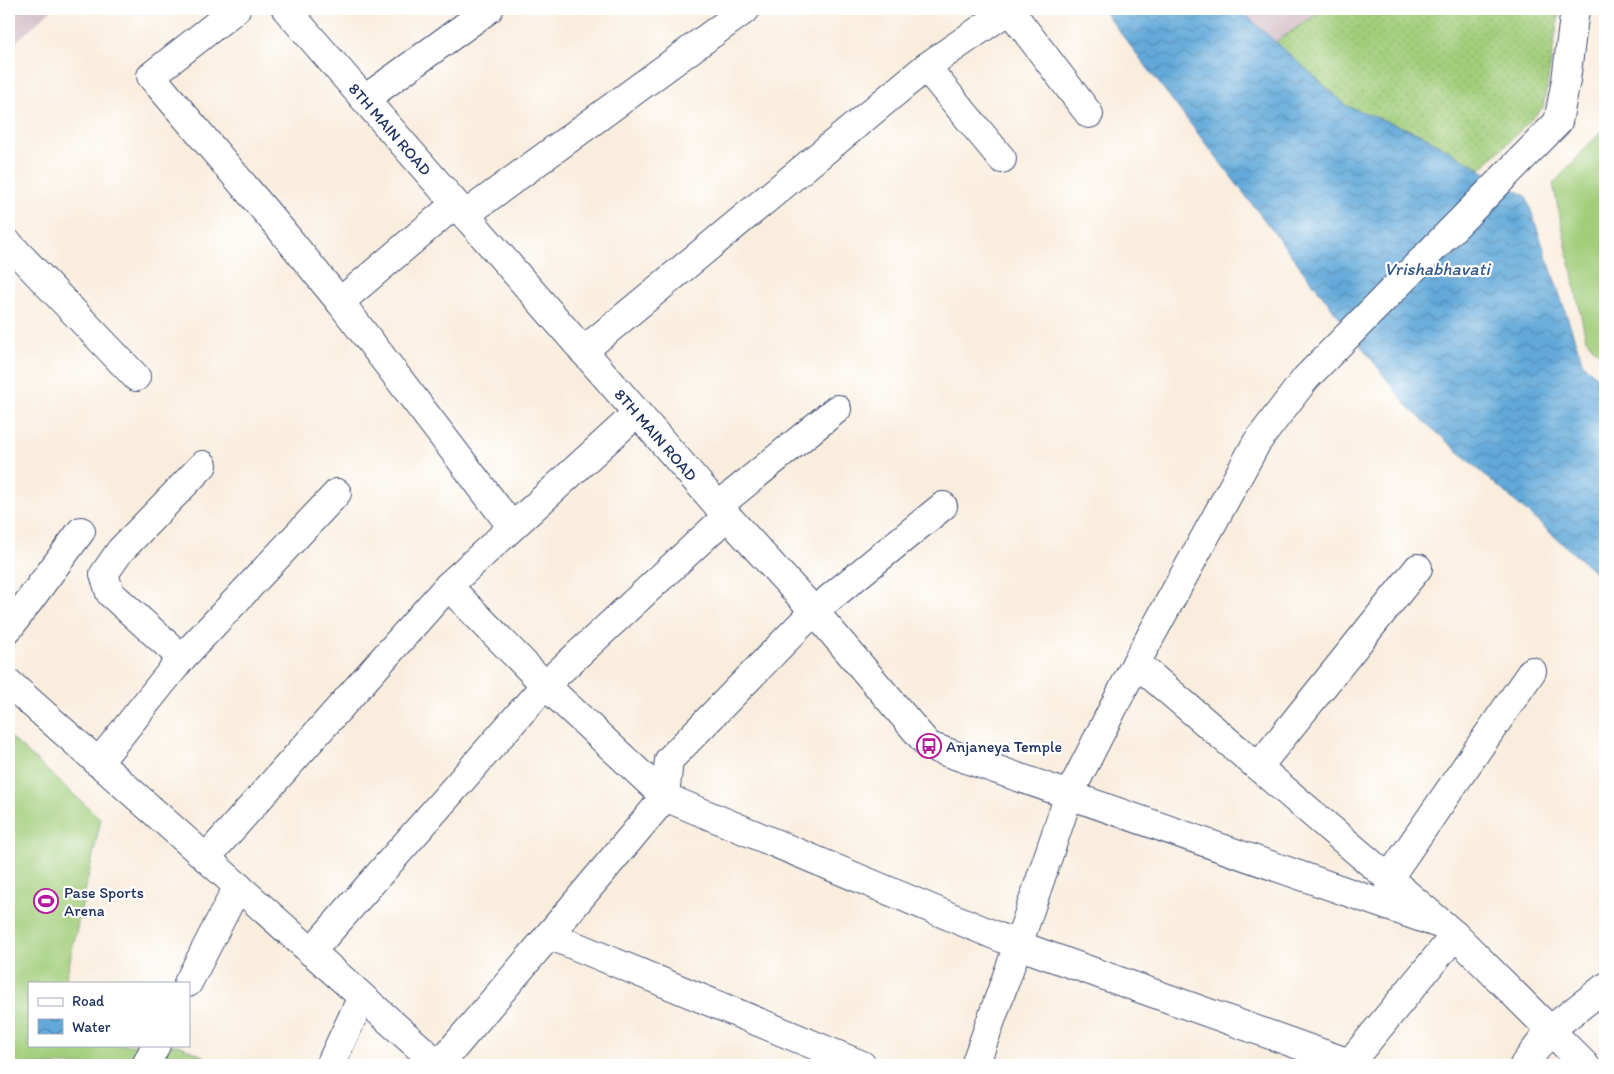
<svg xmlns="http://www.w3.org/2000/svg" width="1614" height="1074" viewBox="0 0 1614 1074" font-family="Itim,sans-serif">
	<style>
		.industrial { fill: #d2bdc6 }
		.grass { fill: url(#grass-dots); stroke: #5e7e6c }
		.pitch { fill: #a2ce7b; stroke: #5e7e6c }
		.water { fill: url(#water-waves); stroke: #3e6c9c }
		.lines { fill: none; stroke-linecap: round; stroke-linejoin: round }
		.minor-casing { stroke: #3c4c71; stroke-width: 30 }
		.tertiary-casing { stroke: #3c4c71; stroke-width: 30 }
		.minor { stroke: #fff; stroke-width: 28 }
		.tertiary { stroke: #fff; stroke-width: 28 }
		.labels { text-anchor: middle; stroke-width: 4.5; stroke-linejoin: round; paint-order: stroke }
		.street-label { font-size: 16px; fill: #1b2f5e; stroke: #fff }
		.poi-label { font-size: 16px; fill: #1b2f5e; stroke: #fff; text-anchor: start }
		.water-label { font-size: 18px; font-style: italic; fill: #345a89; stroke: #fff }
	</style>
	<defs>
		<pattern id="grass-dots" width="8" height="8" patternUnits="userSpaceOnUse" patternTransform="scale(1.25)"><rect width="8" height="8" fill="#a2ce7b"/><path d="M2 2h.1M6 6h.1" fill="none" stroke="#8bb16d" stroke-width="1.8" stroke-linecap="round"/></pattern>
		<pattern id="water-waves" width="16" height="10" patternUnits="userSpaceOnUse" patternTransform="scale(1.25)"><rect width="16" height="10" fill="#62a9d9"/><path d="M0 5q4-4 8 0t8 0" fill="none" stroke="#508ab3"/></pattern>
	</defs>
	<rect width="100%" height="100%" fill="#fff"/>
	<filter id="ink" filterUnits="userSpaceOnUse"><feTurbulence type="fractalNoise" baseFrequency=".02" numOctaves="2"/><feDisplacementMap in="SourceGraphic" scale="10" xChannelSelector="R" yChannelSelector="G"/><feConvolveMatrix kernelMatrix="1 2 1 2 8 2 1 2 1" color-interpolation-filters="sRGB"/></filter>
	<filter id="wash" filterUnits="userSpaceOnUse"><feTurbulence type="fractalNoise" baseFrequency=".0096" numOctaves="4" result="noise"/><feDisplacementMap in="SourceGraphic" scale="20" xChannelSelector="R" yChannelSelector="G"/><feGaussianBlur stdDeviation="1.12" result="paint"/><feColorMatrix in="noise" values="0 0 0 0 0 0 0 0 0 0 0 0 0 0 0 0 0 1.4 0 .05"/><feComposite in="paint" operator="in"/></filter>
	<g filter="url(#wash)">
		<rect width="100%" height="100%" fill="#f9eddd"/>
		<!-- industrial -->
		<path class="industrial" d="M9,9H52L15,43L9,35Z
			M1239,9H1324L1276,42Z"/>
		<!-- grass -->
		<path class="grass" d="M1324,9H1560L1543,108L1481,169L1422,135L1347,106L1276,42Z"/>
		<!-- pitch -->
		<path class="pitch" d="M1605,127V360L1586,339L1553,184Z
			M9,736L101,819L65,983H29V1045H179L222,1065H9Z"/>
		<!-- water -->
		<path class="water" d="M1102,9H1239L1347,106L1422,135L1526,196L1583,363L1605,386V581L1409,408Z"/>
	</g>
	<g filter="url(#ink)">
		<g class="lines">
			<defs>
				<g id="minor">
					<path d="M236,9L151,76L278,226L340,302L512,527"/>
					<path id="s1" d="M286,9L727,516L814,611L929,746L1442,925"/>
					<path d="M1009,9L1089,114"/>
					<path d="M926,67L1002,159"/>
					<path d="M365,99L489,9"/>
					<path d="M465,215L746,9"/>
					<path d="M9,244L136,377"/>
					<path d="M340,302L455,204"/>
					<path d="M583,351L926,67L1010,9"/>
					<path d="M718,506L837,409"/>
					<path d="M448,586L545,685L665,797"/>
					<path d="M9,628L81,531"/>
					<path d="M182,658L110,593L104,574L120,551L203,465"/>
					<path d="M1136,663L1455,935L1585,1065"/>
					<path d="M9,683L439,1065"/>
					<path d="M98,763L182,658L337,493"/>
					<path d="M1259,766L1418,568"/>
					<path d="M665,797L669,760L814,611L943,506"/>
					<path d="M206,858L448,586L637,413"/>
					<path d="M1388,879L1532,671"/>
					<path d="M311,952L545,685L727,516"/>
					<path d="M188,983L238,886"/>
					<path d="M146,1065L156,1045"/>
					<path d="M330,1065L362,997"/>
					<path d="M439,1065L549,935"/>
					<path d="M862,1065L549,935L665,797L1018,945L1349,1063"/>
					<path d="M1348,1065L1455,935"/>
					<path d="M1524,1065L1551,1029L1605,987"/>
				</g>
				<path id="tertiary" d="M975,1065L1018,945L1069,795L1136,663L1257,442L1306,378L1558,122L1566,80L1575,9"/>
			</defs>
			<!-- minor casing -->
			<use href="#minor" class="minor-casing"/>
			<!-- tertiary casing -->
			<use href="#tertiary" class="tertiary-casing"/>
			<!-- minor -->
			<use href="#minor" class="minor"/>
			<!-- tertiary -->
			<use href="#tertiary" class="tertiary"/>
		</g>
	</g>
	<!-- icons -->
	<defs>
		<symbol id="bus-ring" viewBox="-11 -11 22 22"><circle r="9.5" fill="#fff" stroke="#b5179e" stroke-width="1.5"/><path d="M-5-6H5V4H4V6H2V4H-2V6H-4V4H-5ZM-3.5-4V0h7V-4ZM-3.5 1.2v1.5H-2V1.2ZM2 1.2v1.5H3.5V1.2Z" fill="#b5179e"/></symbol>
		<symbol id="stadium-ring" viewBox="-11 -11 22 22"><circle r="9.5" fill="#fff" stroke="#b5179e" stroke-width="1.5"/><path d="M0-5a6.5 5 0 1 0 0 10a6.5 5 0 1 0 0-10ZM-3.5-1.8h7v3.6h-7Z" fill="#b5179e"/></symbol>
	</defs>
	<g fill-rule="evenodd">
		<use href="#bus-ring" x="915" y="732" width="28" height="28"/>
		<use href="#stadium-ring" x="32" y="887" width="28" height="28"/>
	</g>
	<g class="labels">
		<!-- street labels -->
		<g class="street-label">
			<text dy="6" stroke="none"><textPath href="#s1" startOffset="159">8TH MAIN ROAD</textPath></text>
			<text dy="6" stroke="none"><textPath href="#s1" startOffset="564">8TH MAIN ROAD</textPath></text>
		</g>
		<!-- poi labels -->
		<g class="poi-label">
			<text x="946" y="752">Anjaneya Temple</text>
			<text x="64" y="898">Pase Sports<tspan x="64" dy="18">Arena</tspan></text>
		</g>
		<!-- water labels -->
		<g class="water-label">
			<text x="1437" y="275">Vrishabhavati</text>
		</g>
	</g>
	<!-- margin -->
	<rect width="1614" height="1074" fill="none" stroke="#fff" stroke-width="30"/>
	<!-- legend -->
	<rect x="28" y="982" width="162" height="65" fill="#ffffff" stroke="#a4acbf"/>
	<rect x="38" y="998" width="25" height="8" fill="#ffffff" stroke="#a4acbf"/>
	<text x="72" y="1006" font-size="15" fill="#1b2f5e">Road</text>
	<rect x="38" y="1019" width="25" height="15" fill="url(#water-waves)" stroke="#a4acbf"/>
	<text x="72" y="1032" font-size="15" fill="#1b2f5e">Water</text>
</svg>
